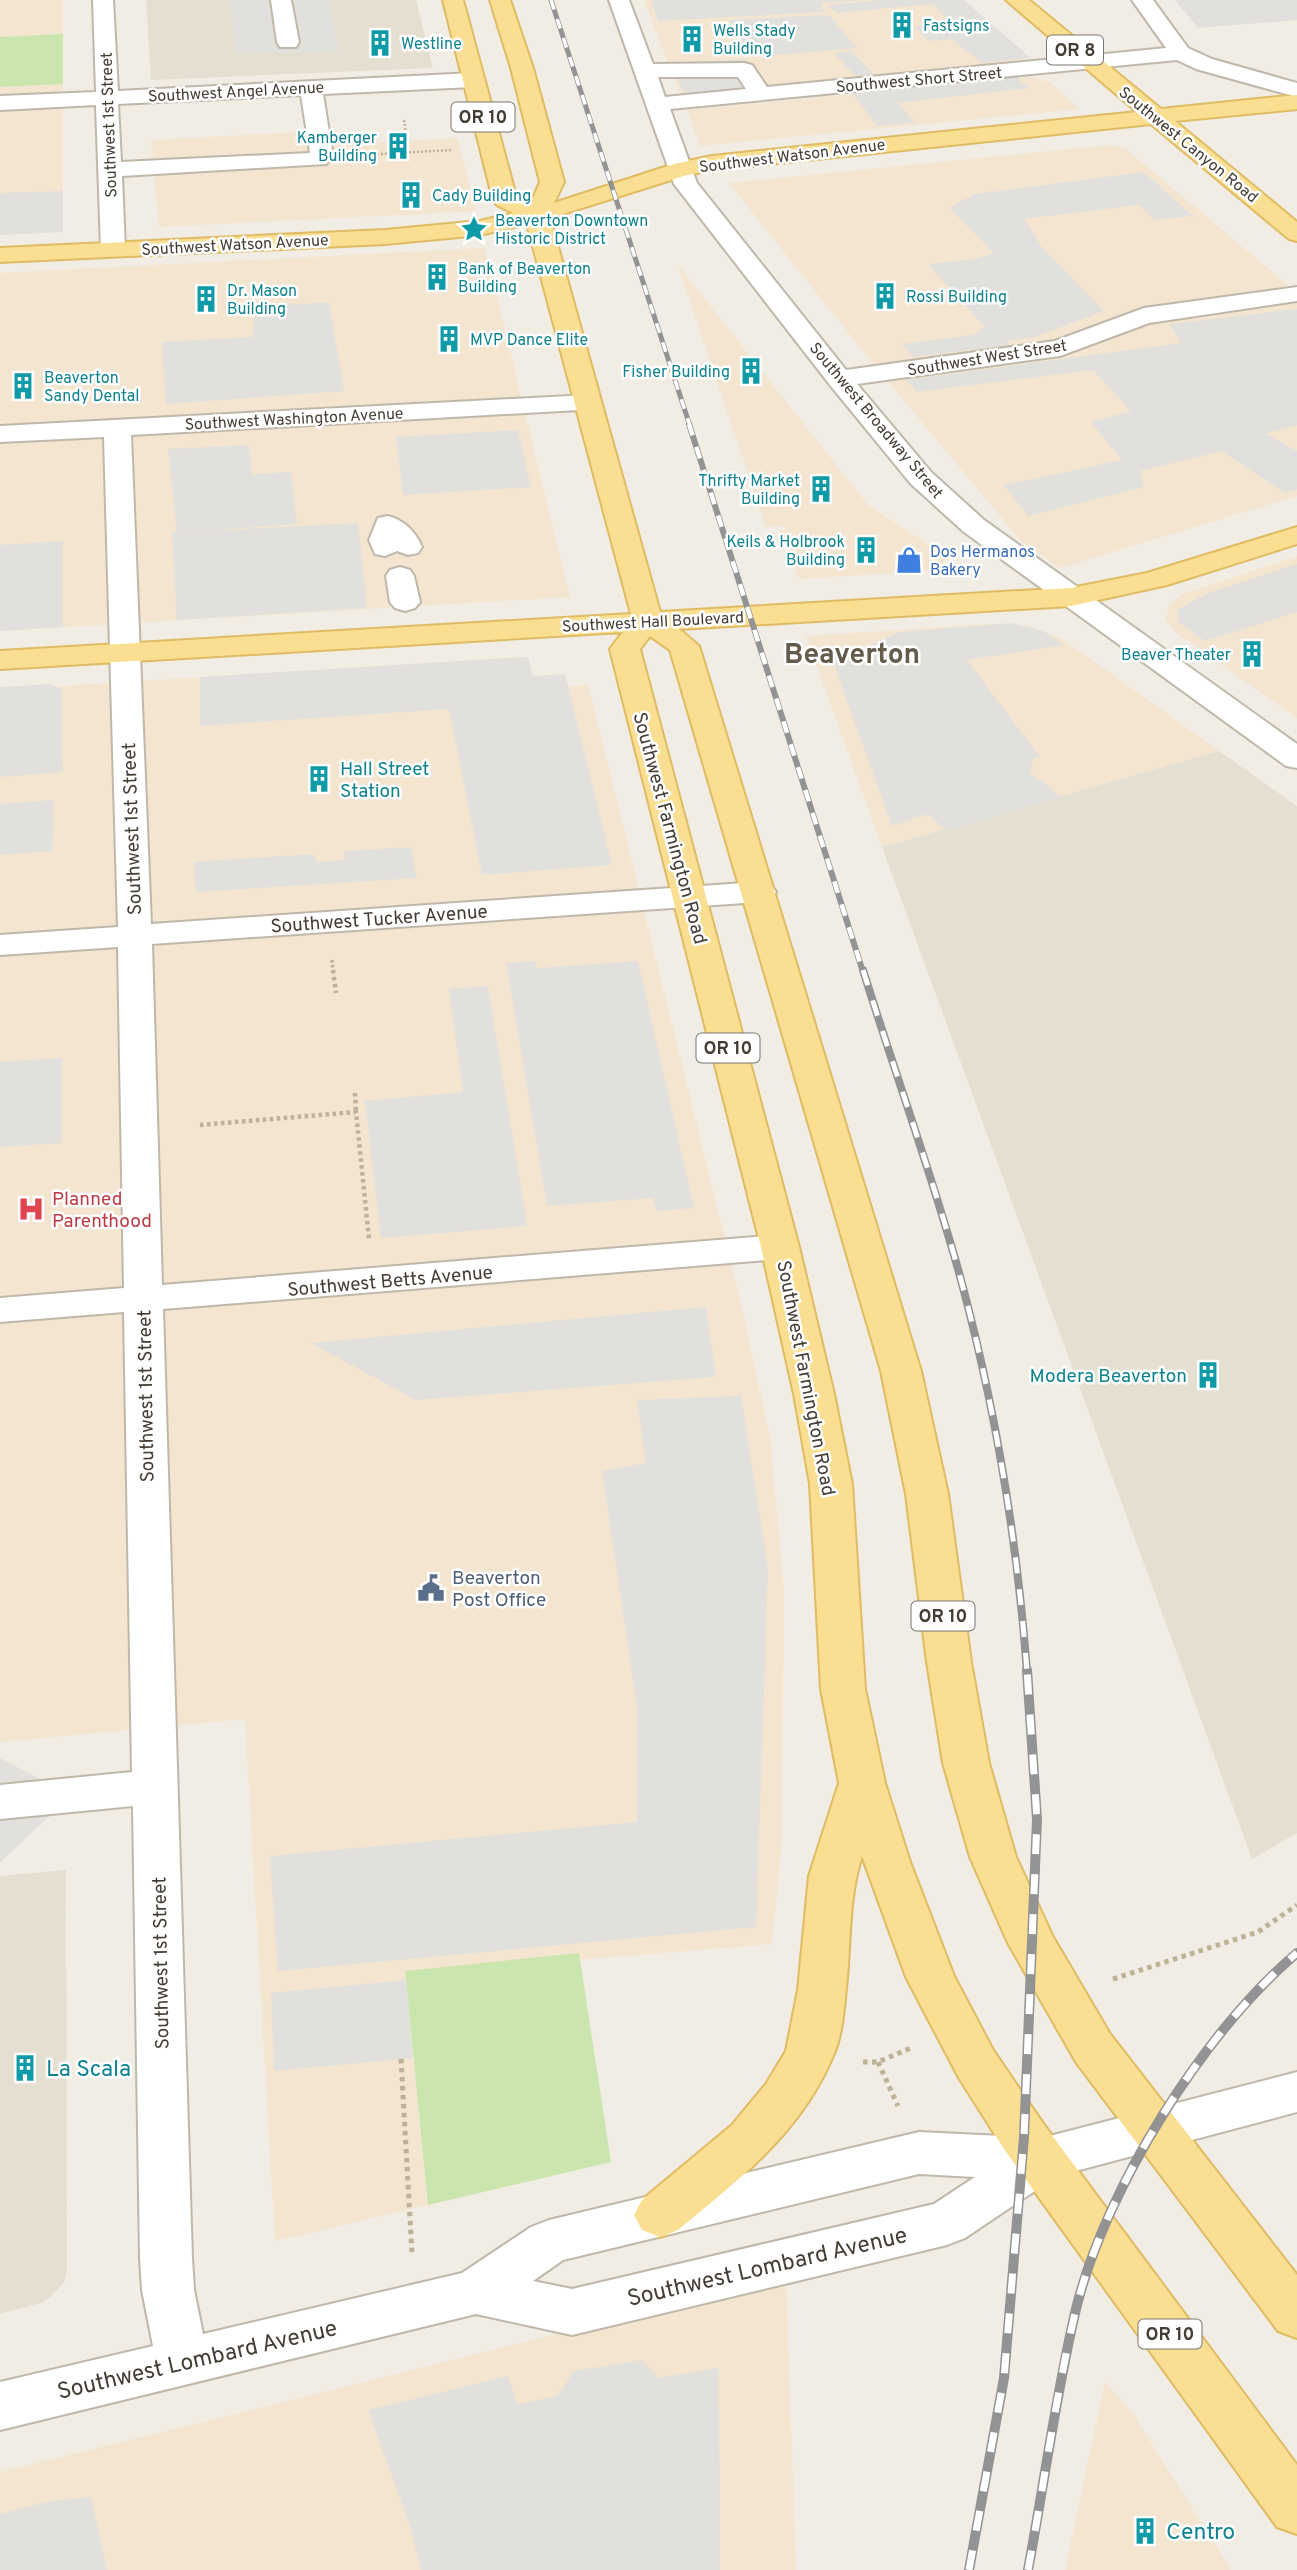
<svg xmlns="http://www.w3.org/2000/svg" width="1297" height="2570" viewBox="0 0 1297 2570" font-family="Overpass,sans-serif">
	<style>
		.residential { fill: #e5dfd2 }
		.commercial { fill: #f3e5cf }
		.green { fill: #cae5ad }
		.parking { fill: #e2e0dc }
		.lines { fill: none; stroke-linecap: round; stroke-linejoin: round }
		.minor-casing { stroke: #bfb8aa; stroke-width: 4 }
		.major-casing { stroke: #dfbc64; stroke-width: 4 }
		.path-far3 { stroke: #bdb198; stroke-width: 2.5; stroke-dasharray: 2 2; stroke-linecap: butt }
		.path-far2 { stroke: #bdb198; stroke-width: 3.5; stroke-dasharray: 2.5 2.5; stroke-linecap: butt }
		.path-far1 { stroke: #bdb198; stroke-width: 4.5; stroke-dasharray: 3.5 3.5; stroke-linecap: butt }
		.path { stroke: #bdb198; stroke-width: 5; stroke-dasharray: 4.5 4.5; stroke-linecap: butt }
		.minor { fill: #fff; fill-rule: evenodd }
		.major { fill: #fadf93; fill-rule: evenodd }
		.rail-far3-casing { stroke: #939393; stroke-width: 5 }
		.rail-far2-casing { stroke: #939393; stroke-width: 6 }
		.rail-far1-casing { stroke: #939393; stroke-width: 8 }
		.rail-casing { stroke: #939393; stroke-width: 10 }
		.rail-far3 { stroke: #fff; stroke-width: 3.5; stroke-dasharray: 10; stroke-linecap: butt }
		.rail-far2 { stroke: #fff; stroke-width: 4.5; stroke-dasharray: 12; stroke-linecap: butt }
		.rail-far1 { stroke: #fff; stroke-width: 5; stroke-dasharray: 16; stroke-linecap: butt }
		.rail { stroke: #fff; stroke-width: 7; stroke-dasharray: 20; stroke-linecap: butt }
		.labels { text-anchor: middle; stroke-width: 5; stroke-linejoin: round; paint-order: stroke }
		.far-culture-label { font-size: 16px; fill: #0d838f; stroke: #fff; text-anchor: start }
		.far-street-label { font-size: 16px; fill: #433d34; stroke: #fff }
		.far-shop-label { font-size: 16px; fill: #366cbe; stroke: #fff; text-anchor: start }
		.shield { fill: #fff; stroke: #7b7771; stroke-width: 2 }
		.shield-label { font-size: 18px; font-weight: bold; fill: #433d34 }
		.culture-label { font-size: 19px; fill: #0d838f; stroke: #fff; text-anchor: start }
		.street-label { font-size: 19px; fill: #433d34; stroke: #fff }
		.health-label { font-size: 19px; fill: #be3a42; stroke: #fff; text-anchor: start }
		.service-label { font-size: 19px; fill: #4e5e75; stroke: #fff; text-anchor: start }
		.near-culture-label { font-size: 23px; fill: #0d838f; stroke: #fff; text-anchor: start }
		.near-street-label { font-size: 23px; fill: #433d34; stroke: #fff }
		.far-town-label { font-size: 28px; font-weight: bold; fill: #655b4c; stroke: #fff }
	</style>
	<rect width="100%" height="100%" fill="#f1ede4"/>
	<!-- residential -->
	<path class="residential" d="M146,0H416L433,68L151,80Z
		M1219,751L1297,806V1833L1252,1859L882,847Z
		M66,1870L67,2272L64,2282L51,2297L41,2303L0,2314V1876Z"/>
	<!-- commercial -->
	<path class="commercial" d="M0,0H63V34L0,37Z
		M644,0H955L1026,61L680,94Z
		M1032,77L1051,83L1079,109L700,146L687,110Z
		M63,84V232L0,235V87Z
		M304,132L305,146L458,138L476,211L159,227L151,140Z
		M1111,145L1125,148L1297,293V496L1060,568L1021,541L871,361L729,183Z
		M485,248L570,597L0,631V273Z
		M678,265L867,504L943,554L945,560L941,565L926,571L799,579L779,531L785,530V526L766,527Z
		M1297,556V718L1174,631L1166,618L1169,605L1182,594Z
		M988,624L1028,626L1061,638L1219,751L882,847L806,636Z
		M518,657L525,689L588,685L740,1299L770,1437L784,1589L782,1838L772,1944L405,1974L428,2205L275,2241L245,1719L0,1742V690Z
		M786,2277L796,2570H0V2472Z
		M1105,2381L1133,2414L1231,2570H1065Z"/>
	<!-- green -->
	<path class="green" d="M63,34V84L0,87V37Z
		M579,1953L611,2162L428,2205L405,1971Z"/>
	<!-- parking -->
	<path class="parking" d="M230,0H329L339,51L236,54Z
		M651,0H866L821,3L824,12L658,21Z
		M882,0H964L1031,58L981,63L952,39L929,41L915,27L951,23L933,4L836,13L828,5Z
		M1175,0H1297V20L1198,28Z
		M829,15L857,48L752,57L729,20Z
		M851,51L874,74L855,76L834,53Z
		M745,59L765,86L690,93L683,92L671,64Z
		M1017,77L1028,88L898,103L915,123L877,126L852,92Z
		M1144,172L1193,216L1155,220L1139,205L1024,219L1041,246L1104,311L1034,337L1007,341L1010,345L913,357L902,344L973,335L985,327L928,264L975,259L994,253L950,209L958,203L975,194Z
		M63,191V232L0,235V193Z
		M329,302L344,391L166,404L162,342L253,337L254,317L270,316L271,306Z
		M1297,309V425L1266,434L1297,451V489L1285,493L1221,451L1140,471L1144,487L1028,516L1004,485L1122,460L1091,422L1131,411L1093,370L916,392L906,380L1181,343L1169,324Z
		M518,430L531,487L403,495L396,437Z
		M249,445L252,474L291,472L297,524L185,532L358,523L367,608L177,620L172,533L177,532L168,449Z
		M63,541V627L0,631V545Z
		M1297,564V612L1205,641L1178,622V609L1206,594Z
		M1012,623L1045,632L1064,645L967,660L1040,757L1034,758L1030,772L1061,797L947,831L928,814L892,826L829,651L864,648L899,632Z
		M528,657L533,676L565,674L612,865L482,875L449,709L200,726V677Z
		M50,684L62,689L63,772L0,777V687Z
		M54,800L52,851L0,855V804Z
		M411,847L417,878L196,892L194,862L314,854L316,862L345,860L344,851Z
		M536,961L537,968L638,961L694,1208L657,1211L653,1198L547,1206L506,963Z
		M488,986L527,1226L381,1238L365,1101L463,1092L449,989Z
		M62,1058V1143L0,1147V1062Z
		M706,1307L716,1377L416,1400L311,1343Z
		M741,1396L768,1569L756,1927L278,1971L270,1856L637,1822V1706L602,1471L646,1463L637,1400Z
		M0,1758L71,1795L0,1863Z
		M406,1980L413,2058L274,2071L271,1993Z
		M641,2360L659,2378L719,2368L720,2570H421L410,2526L368,2410L508,2376L517,2404L557,2396L574,2371Z
		M91,2497L107,2570H0V2514L51,2501Z"/>
	<g class="lines">
		<defs>
			<path id="minor" d="M93,0H113L118,91L473,73L481,75L484,80L481,85L473,87L323,94L333,157L326,164L122,176L125,249L122,254L113,256L104,254L101,249L96,105L0,110V96L96,92ZM301,95L310,153L121,162L118,104Z
				M271,0H291L299,42L296,47H280L277,42Z
				M609,0H629L653,64L744,63L752,65L767,87L1166,48L1132,0H1153L1188,48L1212,59L1297,83V97L1196,69L1177,60L670,109L697,183L846,370L1055,341L1144,308L1297,287V301L1149,323L1060,356L857,384L931,472L984,520L1297,744V768L1286,766L964,532L911,484L830,385L674,184ZM658,77H738L746,89L665,97Z
				M588,395L597,397L601,403L597,409L131,435L151,924L759,882L771,885L776,892L771,899L759,902L152,944L162,1285L780,1235L793,1239L799,1247L793,1255L780,1259L163,1309L192,2258L194,2290L203,2334L462,2273L531,2227L549,2220L919,2132L1042,2138L1297,2072V2112L1057,2176L965,2238L947,2245L572,2335L476,2314L0,2430V2382L153,2346L142,2290L140,2258L133,1806L0,1819V1785L132,1772L124,1312L0,1322V1298L124,1288L118,947L0,955V935L118,927L104,437L0,442V426ZM919,2174L975,2177L934,2204L572,2289L533,2281L563,2260Z
				M388,516C404,520 416,532 422,547L418,553L408,555L397,551L385,556L375,554L369,540L378,518Z
				M400,567L410,570L414,576L420,602L415,608L405,611L395,608L390,602L386,576L390,570Z"/>
			<path id="major" d="M443,0H463L516,196L531,203L540,182L511,68L490,0H510L533,68L564,182L554,203L674,164L712,156L1137,112L1006,0H1029L1161,109L1297,95V109L1175,121L1297,222V241L1289,239L1151,124L712,170L687,175L550,218L660,612L1071,588L1147,573L1297,527V544L1167,585L1071,606L679,629L699,646L921,1371L948,1494L971,1662L989,1763L1016,1857L1053,1937L1110,2034L1297,2275V2338L1278,2331L1076,2062L1008,1943L970,1857L943,1763L927,1662L906,1494L881,1371L670,650L650,636L640,649L799,1247L834,1394L852,1484L865,1689L885,1783L910,1862L954,1976L993,2050L1042,2122L1297,2465V2534L1277,2527L1006,2152L959,2078L906,1977L862,1856C848,1898 851,1944 846,1988C844,2009 842,2037 833,2056C800,2134 740,2178 678,2230L660,2237L642,2230L634,2215L642,2200L732,2125L766,2084L786,2051L798,1990L809,1876L839,1783L821,1689L810,1484L794,1394L761,1247L610,649L623,632L0,669V651L631,614L527,224L480,235L385,244L0,262V248L385,230L480,221L513,213L497,205L493,200Z"/>
		</defs>
		<!-- minor casing -->
		<use href="#minor" class="minor-casing"/>
		<!-- major casing -->
		<use href="#major" class="major-casing"/>
		<!-- path-far3 -->
		<path class="path-far3" d="M404,120L407,140
			M361,155L451,150"/>
		<!-- path-far2 -->
		<path class="path-far2" d="M332,960L333,972"/>
		<!-- path-far1 -->
		<path class="path-far1" d="M333,970L336,993
			M355,1093L356,1112
			M200,1125L356,1112L369,1239"/>
		<!-- path -->
		<path class="path" d="M1113,1979L1258,1932L1297,1905
			M401,2059L412,2254
			M863,2062H878L911,2048
			M878,2062L898,2106"/>
		<!-- minor -->
		<use href="#minor" class="minor"/>
		<!-- major -->
		<use href="#major" class="major"/>
		<defs>
			<path id="rail-far3" d="M551,0L690,426"/>
			<path id="rail-far2" d="M689,424L863,972"/>
			<path id="rail-far1" d="M863,970C894,1070 930,1169 958,1269C994,1400 1017,1537 1027,1672"/>
			<path id="rail" d="M969,2570L1004,2378L1024,2137L1037,1819L1027,1670
				M1028,2570C1044,2485 1056,2393 1076,2309C1105,2190 1203,2032 1297,1953"/>
		</defs>
		<!-- rail-far3 casing -->
		<use href="#rail-far3" class="rail-far3-casing"/>
		<!-- rail-far2 casing -->
		<use href="#rail-far2" class="rail-far2-casing"/>
		<!-- rail-far1 casing -->
		<use href="#rail-far1" class="rail-far1-casing"/>
		<!-- rail casing -->
		<use href="#rail" class="rail-casing"/>
		<!-- rail-far3 -->
		<use href="#rail-far3" class="rail-far3"/>
		<!-- rail-far2 -->
		<use href="#rail-far2" class="rail-far2"/>
		<!-- rail-far1 -->
		<use href="#rail-far1" class="rail-far1"/>
		<!-- rail -->
		<use href="#rail" class="rail"/>
	</g>
	<!-- icons -->
	<defs>
		<symbol id="building-bare" viewBox="-9 -9 18 18"><path d="M-4-6H4V6H1V3H-1V6H-4ZM-2.5-4.3h1.7v1.8h-1.7ZM.8-4.3h1.7v1.8H.8ZM-2.5-1h1.7V.8h-1.7ZM.8-1h1.7V.8H.8Z" fill="#0f9aa8" stroke="#fff" stroke-width="2.5" paint-order="stroke"/></symbol>
		<symbol id="sight-bare" viewBox="-9 -9 18 18"><path d="M0-6L1.8-2.2L6-1.7L2.9 1.2L3.7 5.4L0 3.3L-3.7 5.4L-2.9 1.2L-6-1.7L-1.8-2.2Z" fill="#0f9aa8" stroke="#fff" stroke-width="2.5" paint-order="stroke"/></symbol>
		<symbol id="shop-bare" viewBox="-9 -9 18 18"><path d="M-5-2.5h2.3a2.7 3.5 0 0 1 5.4 0H5L5.5 6h-11ZM-1.5-2.5h3a1.5 2.3 0 0 0-3 0Z" fill="#3f7fe0" stroke="#fff" stroke-width="2.5" paint-order="stroke"/></symbol>
		<symbol id="hospital-bare" viewBox="-9 -9 18 18"><path d="M-5-5h3v3.5h4V-5h3V5h-3V1.5h-4V5h-3Z" fill="#e0444e" stroke="#fff" stroke-width="2.5" paint-order="stroke"/></symbol>
		<symbol id="civic-bare" viewBox="-9 -9 18 18"><path d="M-.6-6.5H3V-4.5H.6V-3L4-1V1h2V6H-6V1h2V-1L-.6-3ZM-1.2 2.5V6h2.4V2.5Z" fill="#5c6f8a" stroke="#fff" stroke-width="2.5" paint-order="stroke"/></symbol>
	</defs>
	<g fill-rule="evenodd">
		<use href="#building-bare" x="883" y="6" width="38" height="38"/>
		<use href="#building-bare" x="673" y="20" width="38" height="38"/>
		<use href="#building-bare" x="361" y="24" width="38" height="38"/>
		<use href="#building-bare" x="379" y="127" width="38" height="38"/>
		<use href="#building-bare" x="392" y="176" width="38" height="38"/>
		<use href="#sight-bare" x="455" y="210" width="38" height="38"/>
		<use href="#building-bare" x="418" y="258" width="38" height="38"/>
		<use href="#building-bare" x="866" y="277" width="38" height="38"/>
		<use href="#building-bare" x="187" y="280" width="38" height="38"/>
		<use href="#building-bare" x="430" y="320" width="38" height="38"/>
		<use href="#building-bare" x="732" y="352" width="38" height="38"/>
		<use href="#building-bare" x="4" y="367" width="38" height="38"/>
		<use href="#building-bare" x="802" y="470" width="38" height="38"/>
		<use href="#building-bare" x="847" y="531" width="38" height="38"/>
		<use href="#shop-bare" x="890" y="541" width="38" height="38"/>
		<use href="#building-bare" x="1233" y="635" width="38" height="38"/>
		<use href="#building-bare" x="300" y="760" width="38" height="38"/>
		<use href="#hospital-bare" x="12" y="1190" width="38" height="38"/>
		<use href="#building-bare" x="1189" y="1356" width="38" height="38"/>
		<use href="#civic-bare" x="412" y="1569" width="38" height="38"/>
		<use href="#building-bare" x="6" y="2049" width="38" height="38"/>
		<use href="#building-bare" x="1126" y="2512" width="38" height="38"/>
	</g>
	<g class="labels">
		<!-- far-culture labels -->
		<g class="far-culture-label">
			<text x="923" y="31">Fastsigns</text>
			<text x="713" y="36">Wells Stady<tspan x="713" dy="18">Building</tspan></text>
			<text x="401" y="49">Westline</text>
			<text x="377" y="143" text-anchor="end">Kamberger<tspan x="377" dy="18">Building</tspan></text>
			<text x="432" y="201">Cady Building</text>
			<text x="495" y="226">Beaverton Downtown<tspan x="495" dy="18">Historic District</tspan></text>
			<text x="458" y="274">Bank of Beaverton<tspan x="458" dy="18">Building</tspan></text>
			<text x="227" y="296">Dr. Mason<tspan x="227" dy="18">Building</tspan></text>
			<text x="906" y="302">Rossi Building</text>
			<text x="470" y="345">MVP Dance Elite</text>
			<text x="730" y="377" text-anchor="end">Fisher Building</text>
			<text x="44" y="383">Beaverton<tspan x="44" dy="18">Sandy Dental</tspan></text>
			<text x="800" y="486" text-anchor="end">Thrifty Market<tspan x="800" dy="18">Building</tspan></text>
			<text x="845" y="547" text-anchor="end">Keils &amp; Holbrook<tspan x="845" dy="18">Building</tspan></text>
			<text x="1231" y="660" text-anchor="end">Beaver Theater</text>
		</g>
		<!-- far-street labels -->
		<g class="far-street-label">
			<text transform="translate(919 79) rotate(-5)" y="6">Southwest Short Street</text>
			<text transform="translate(236 91) rotate(-3)" y="6">Southwest Angel Avenue</text>
			<text transform="translate(108 125) rotate(-92)" y="6">Southwest 1st Street</text>
			<text transform="translate(1189 144) rotate(39)" y="6">Southwest Canyon Road</text>
			<text transform="translate(792 155) rotate(-7)" y="6">Southwest Watson Avenue</text>
			<text transform="translate(235 244) rotate(-3)" y="6">Southwest Watson Avenue</text>
			<text transform="translate(987 357) rotate(-9)" y="6">Southwest West Street</text>
			<text transform="translate(294 418) rotate(-3)" y="6">Southwest Washington Avenue</text>
			<text transform="translate(877 420) rotate(50)" y="6">Southwest Broadway Street</text>
			<text transform="translate(653 621) rotate(-3)" y="6">Southwest Hall Boulevard</text>
		</g>
		<!-- far-shop labels -->
		<g class="far-shop-label">
			<text x="930" y="557">Dos Hermanos<tspan x="930" dy="18">Bakery</tspan></text>
		</g>
		<!-- shield labels -->
		<g class="shield">
			<rect x="1047" y="35.5" width="56" height="29" rx="5"/>
			<rect x="451.5" y="102.5" width="63" height="29" rx="5"/>
			<rect x="696.5" y="1033.5" width="63" height="29" rx="5"/>
			<rect x="911.5" y="1601.5" width="63" height="29" rx="5"/>
			<rect x="1138.5" y="2319.5" width="63" height="29" rx="5"/>
		</g>
		<g class="shield-label">
			<text x="1075" y="56">OR 8</text>
			<text x="483" y="123">OR 10</text>
			<text x="728" y="1054">OR 10</text>
			<text x="943" y="1622">OR 10</text>
			<text x="1170" y="2340">OR 10</text>
		</g>
		<!-- culture labels -->
		<g class="culture-label">
			<text x="340" y="775">Hall Street<tspan x="340" dy="22">Station</tspan></text>
			<text x="1187" y="1382" text-anchor="end">Modera Beaverton</text>
		</g>
		<!-- street labels -->
		<g class="street-label">
			<text transform="translate(671 828) rotate(75)" y="7">Southwest Farmington Road</text>
			<text transform="translate(131 829) rotate(-92)" y="7">Southwest 1st Street</text>
			<text transform="translate(379 918) rotate(-4)" y="7">Southwest Tucker Avenue</text>
			<text transform="translate(390 1280) rotate(-5)" y="7">Southwest Betts Avenue</text>
			<text transform="translate(807 1378) rotate(79)" y="7">Southwest Farmington Road</text>
			<text transform="translate(145 1396) rotate(-91)" y="7">Southwest 1st Street</text>
			<text transform="translate(160 1963) rotate(-91)" y="7">Southwest 1st Street</text>
		</g>
		<!-- health labels -->
		<g class="health-label">
			<text x="52" y="1205">Planned<tspan x="52" dy="22">Parenthood</tspan></text>
		</g>
		<!-- service labels -->
		<g class="service-label">
			<text x="452" y="1584">Beaverton<tspan x="452" dy="22">Post Office</tspan></text>
		</g>
		<!-- near-culture labels -->
		<g class="near-culture-label">
			<text x="46" y="2076">La Scala</text>
			<text x="1166" y="2539">Centro</text>
		</g>
		<!-- near-street labels -->
		<g class="near-street-label">
			<text transform="translate(767 2266) rotate(-13)" y="8">Southwest Lombard Avenue</text>
			<text transform="translate(197 2359) rotate(-13)" y="8">Southwest Lombard Avenue</text>
		</g>
		<!-- far-town labels -->
		<g class="far-town-label">
			<text x="852" y="663">Beaverton</text>
		</g>
	</g>
</svg>
